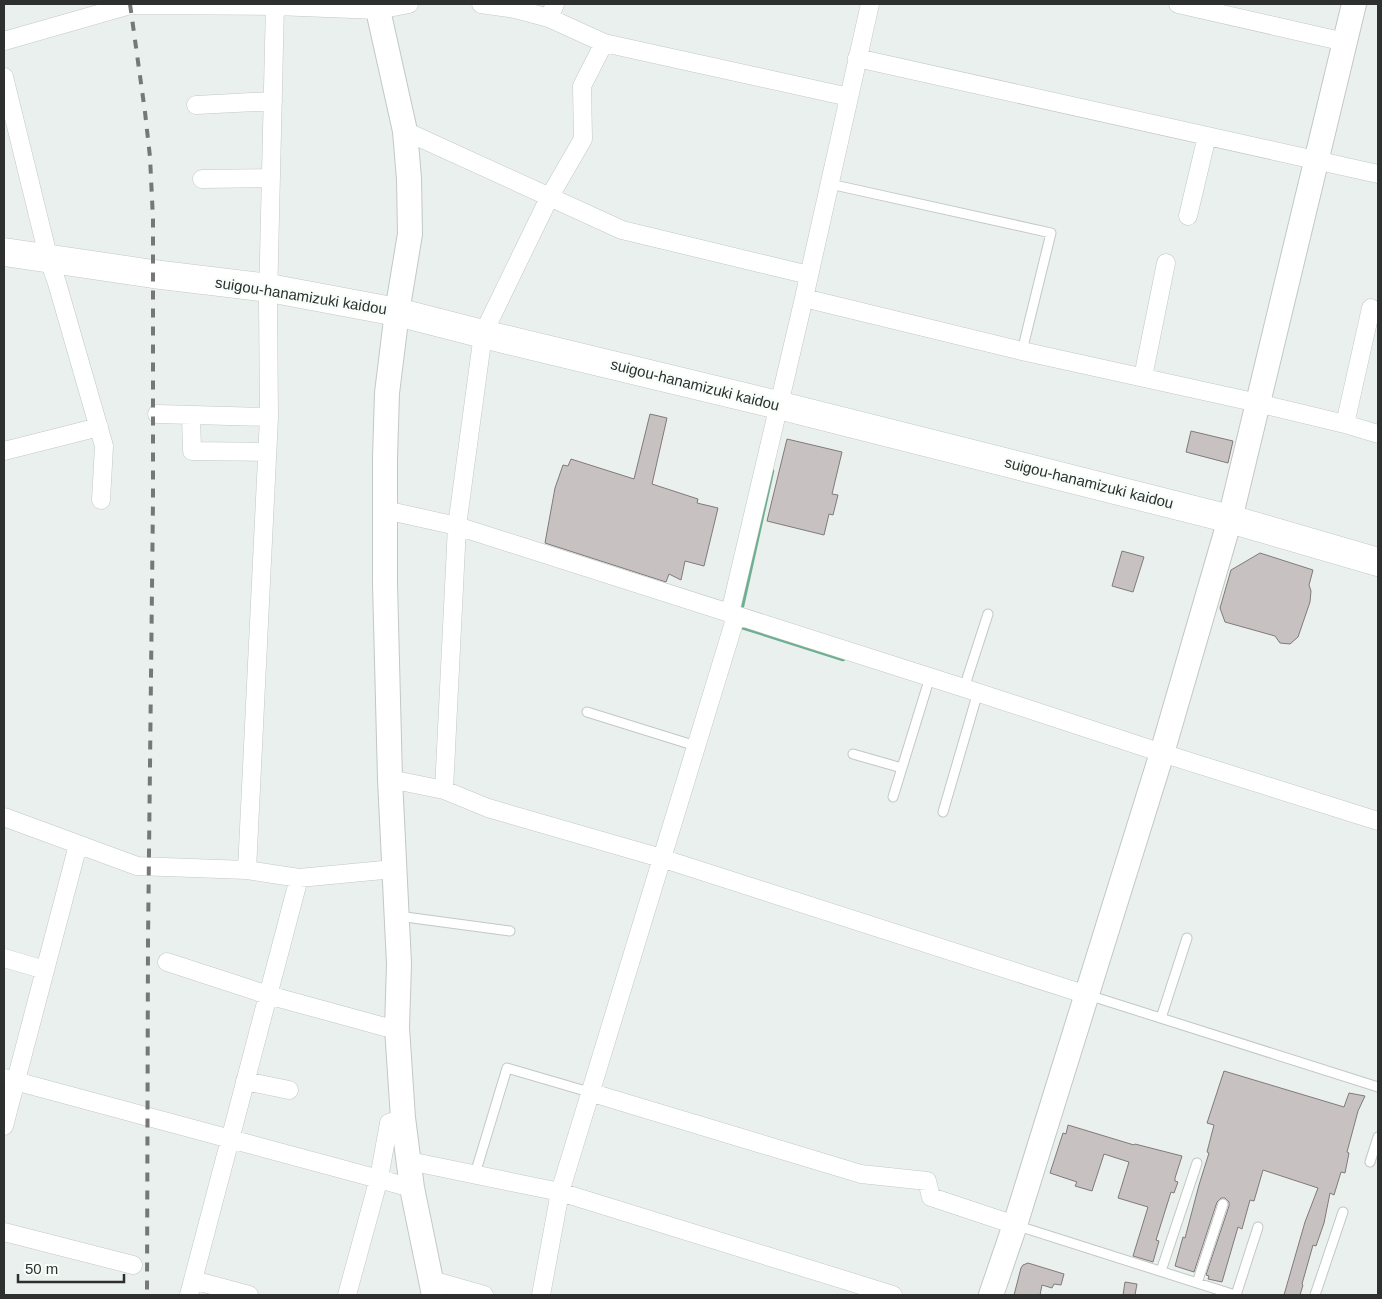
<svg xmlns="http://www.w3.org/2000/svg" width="1382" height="1299" viewBox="0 0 1382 1299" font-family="Arial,sans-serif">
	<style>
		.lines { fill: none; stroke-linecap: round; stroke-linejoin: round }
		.stream { stroke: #6caf91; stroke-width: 4.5 }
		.building { fill: #c7c1c1; stroke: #807a7b }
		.lane-casing { stroke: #c2c8c5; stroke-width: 11 }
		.street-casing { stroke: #c2c8c5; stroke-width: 19 }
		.secondary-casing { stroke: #c2c8c5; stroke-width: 26 }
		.primary-casing { stroke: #c2c8c5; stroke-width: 29 }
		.lane { stroke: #fff; stroke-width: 9 }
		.street { stroke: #fff; stroke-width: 18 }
		.secondary { stroke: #fff; stroke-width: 24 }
		.primary { stroke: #fff; stroke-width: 28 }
		.rail { stroke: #757876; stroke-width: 4; stroke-dasharray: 9 9; stroke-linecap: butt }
		.labels { text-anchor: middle; stroke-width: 5; stroke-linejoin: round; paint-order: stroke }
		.street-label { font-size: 15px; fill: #2e302f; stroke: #f7fefa }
	</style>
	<rect width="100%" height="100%" fill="#eaf0ed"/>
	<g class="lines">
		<!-- stream -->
		<path class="stream" d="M742,606L772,471
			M742,627L843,659"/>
	</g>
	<!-- building -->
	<path class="building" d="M650,414L667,418L652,484L698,499L697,503L718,508L704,566L685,561L681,580L669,574L666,582L545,543L555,488L563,465L568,466L571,459L634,479Z
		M1191,431L1233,441L1228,463L1186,452Z
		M787,439L842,452L832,494L838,495L833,515L829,514L824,535L767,521Z
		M1122,551L1144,557L1133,592L1112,586Z
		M1260,553L1313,570L1309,585L1311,591L1310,602L1298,637L1290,644L1280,643L1275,636L1225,622L1220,608L1231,570Z
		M1224,1071L1344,1107L1349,1093L1365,1096L1358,1111L1347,1152L1349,1153L1345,1173L1341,1172L1334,1195L1330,1193L1324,1223L1316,1246L1313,1245L1302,1284L1303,1285L1300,1295H1284L1305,1222L1318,1188L1263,1170L1254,1201L1250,1200L1242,1229L1238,1227L1222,1282L1208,1279L1209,1276L1206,1275L1229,1206V1202L1225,1198H1221L1217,1202L1194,1272L1175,1266L1183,1237L1185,1238L1199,1185L1209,1153L1207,1152L1214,1125L1207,1123Z
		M1068,1125L1134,1145L1135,1144L1182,1156L1175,1178V1181L1178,1182L1174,1193L1171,1192L1156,1240L1159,1241L1153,1262L1133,1256L1148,1207L1118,1198L1129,1162L1104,1154L1092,1191L1075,1186L1077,1182L1050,1173L1063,1133L1066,1134Z
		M1028,1263L1064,1274L1061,1285L1054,1284L1052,1288L1042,1285L1040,1295H1014L1021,1268L1023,1265Z
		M1125,1282L1137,1284L1135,1295H1123Z"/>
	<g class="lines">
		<defs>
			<path id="lane" d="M830,184L1051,233L1022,351
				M964,688L988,614
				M587,712L696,746
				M853,754L902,768
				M893,797L930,677
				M943,812L978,692
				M398,916L510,931
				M1088,995L1378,1087
				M1161,1018L1187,938
				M1370,1162L1378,1137
				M475,1174L507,1068L589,1092
				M1015,1225L1235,1295
				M1161,1271L1197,1163
				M1197,1283L1223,1204
				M1236,1295L1258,1227
				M1315,1295L1343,1212"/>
			<path id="street" d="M481,4L515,9L549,18L604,43L849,97
				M1178,4L1345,42
				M549,18L555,4
				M4,41L130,5L276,6L378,10L409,4
				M857,58L1378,174
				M4,77L49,260L57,283L104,446L101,500
				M196,105L273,101
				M405,131L622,230L809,275
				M202,179L270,178
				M1188,216L1207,136
				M804,298L1022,351L1258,403L1345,424L1378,434
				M1143,377L1166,263
				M157,414L269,417
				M191,415L192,451L267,452
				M1345,424L1371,308
				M4,451L99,427
				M385,510L457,526L964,688L1162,753L1378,821
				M730,613L804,298L870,4
				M390,779L444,790L488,808L661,858L1087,995
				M444,790L457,526L483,334L550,196L583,139L582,86L604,43
				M4,817L137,866L247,870L299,878L394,869
				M247,870L269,417L268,301L275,4
				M4,958L45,970
				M167,962L268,995L385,1027L397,1028
				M4,1078L412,1188
				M245,1081L289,1090
				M589,1092L861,1174L927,1181L931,1197L1015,1225
				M4,1126L78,845
				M409,1161L560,1192L893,1295
				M4,1232L133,1265
				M193,1280L249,1295
				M431,1280L484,1295
				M189,1295L299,878
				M347,1295L379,1178L389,1123L403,1118
				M541,1295L560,1192L736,616"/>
			<path id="secondary" d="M375,4L378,10L405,131L409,179L410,234L397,312L387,393L385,458V583L390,779L399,964L397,1028L403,1118L412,1188L434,1295
				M991,1295L1015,1225L1162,753L1230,519L1354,4"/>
			<path id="primary" d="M4,252L153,274L269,288L397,312L483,334L778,405L1230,519L1378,562"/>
		</defs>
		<!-- lane casing -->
		<use href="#lane" class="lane-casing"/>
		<!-- street casing -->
		<use href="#street" class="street-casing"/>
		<!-- secondary casing -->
		<use href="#secondary" class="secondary-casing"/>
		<!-- primary casing -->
		<use href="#primary" class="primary-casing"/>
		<!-- lane -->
		<use href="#lane" class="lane"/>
		<!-- street -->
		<use href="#street" class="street"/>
		<!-- secondary -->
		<use href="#secondary" class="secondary"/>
		<!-- primary -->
		<use href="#primary" class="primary"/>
		<!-- rail -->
		<path class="rail" d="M130,4L145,112L150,157L153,219V500L148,941L147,1295"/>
	</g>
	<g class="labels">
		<!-- street labels -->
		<g class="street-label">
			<text transform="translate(301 296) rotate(9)" y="5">suigou-hanamizuki kaidou</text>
			<text transform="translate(695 385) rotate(14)" y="5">suigou-hanamizuki kaidou</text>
			<text transform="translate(1089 483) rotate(14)" y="5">suigou-hanamizuki kaidou</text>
		</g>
	</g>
	<!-- border -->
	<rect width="1382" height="1299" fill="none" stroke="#2e302f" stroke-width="10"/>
	<!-- scale -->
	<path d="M18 1274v8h106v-8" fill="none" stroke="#2e302f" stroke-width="2.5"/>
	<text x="25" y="1274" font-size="15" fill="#2e302f" stroke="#f7fefa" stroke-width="4" paint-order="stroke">50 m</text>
</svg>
